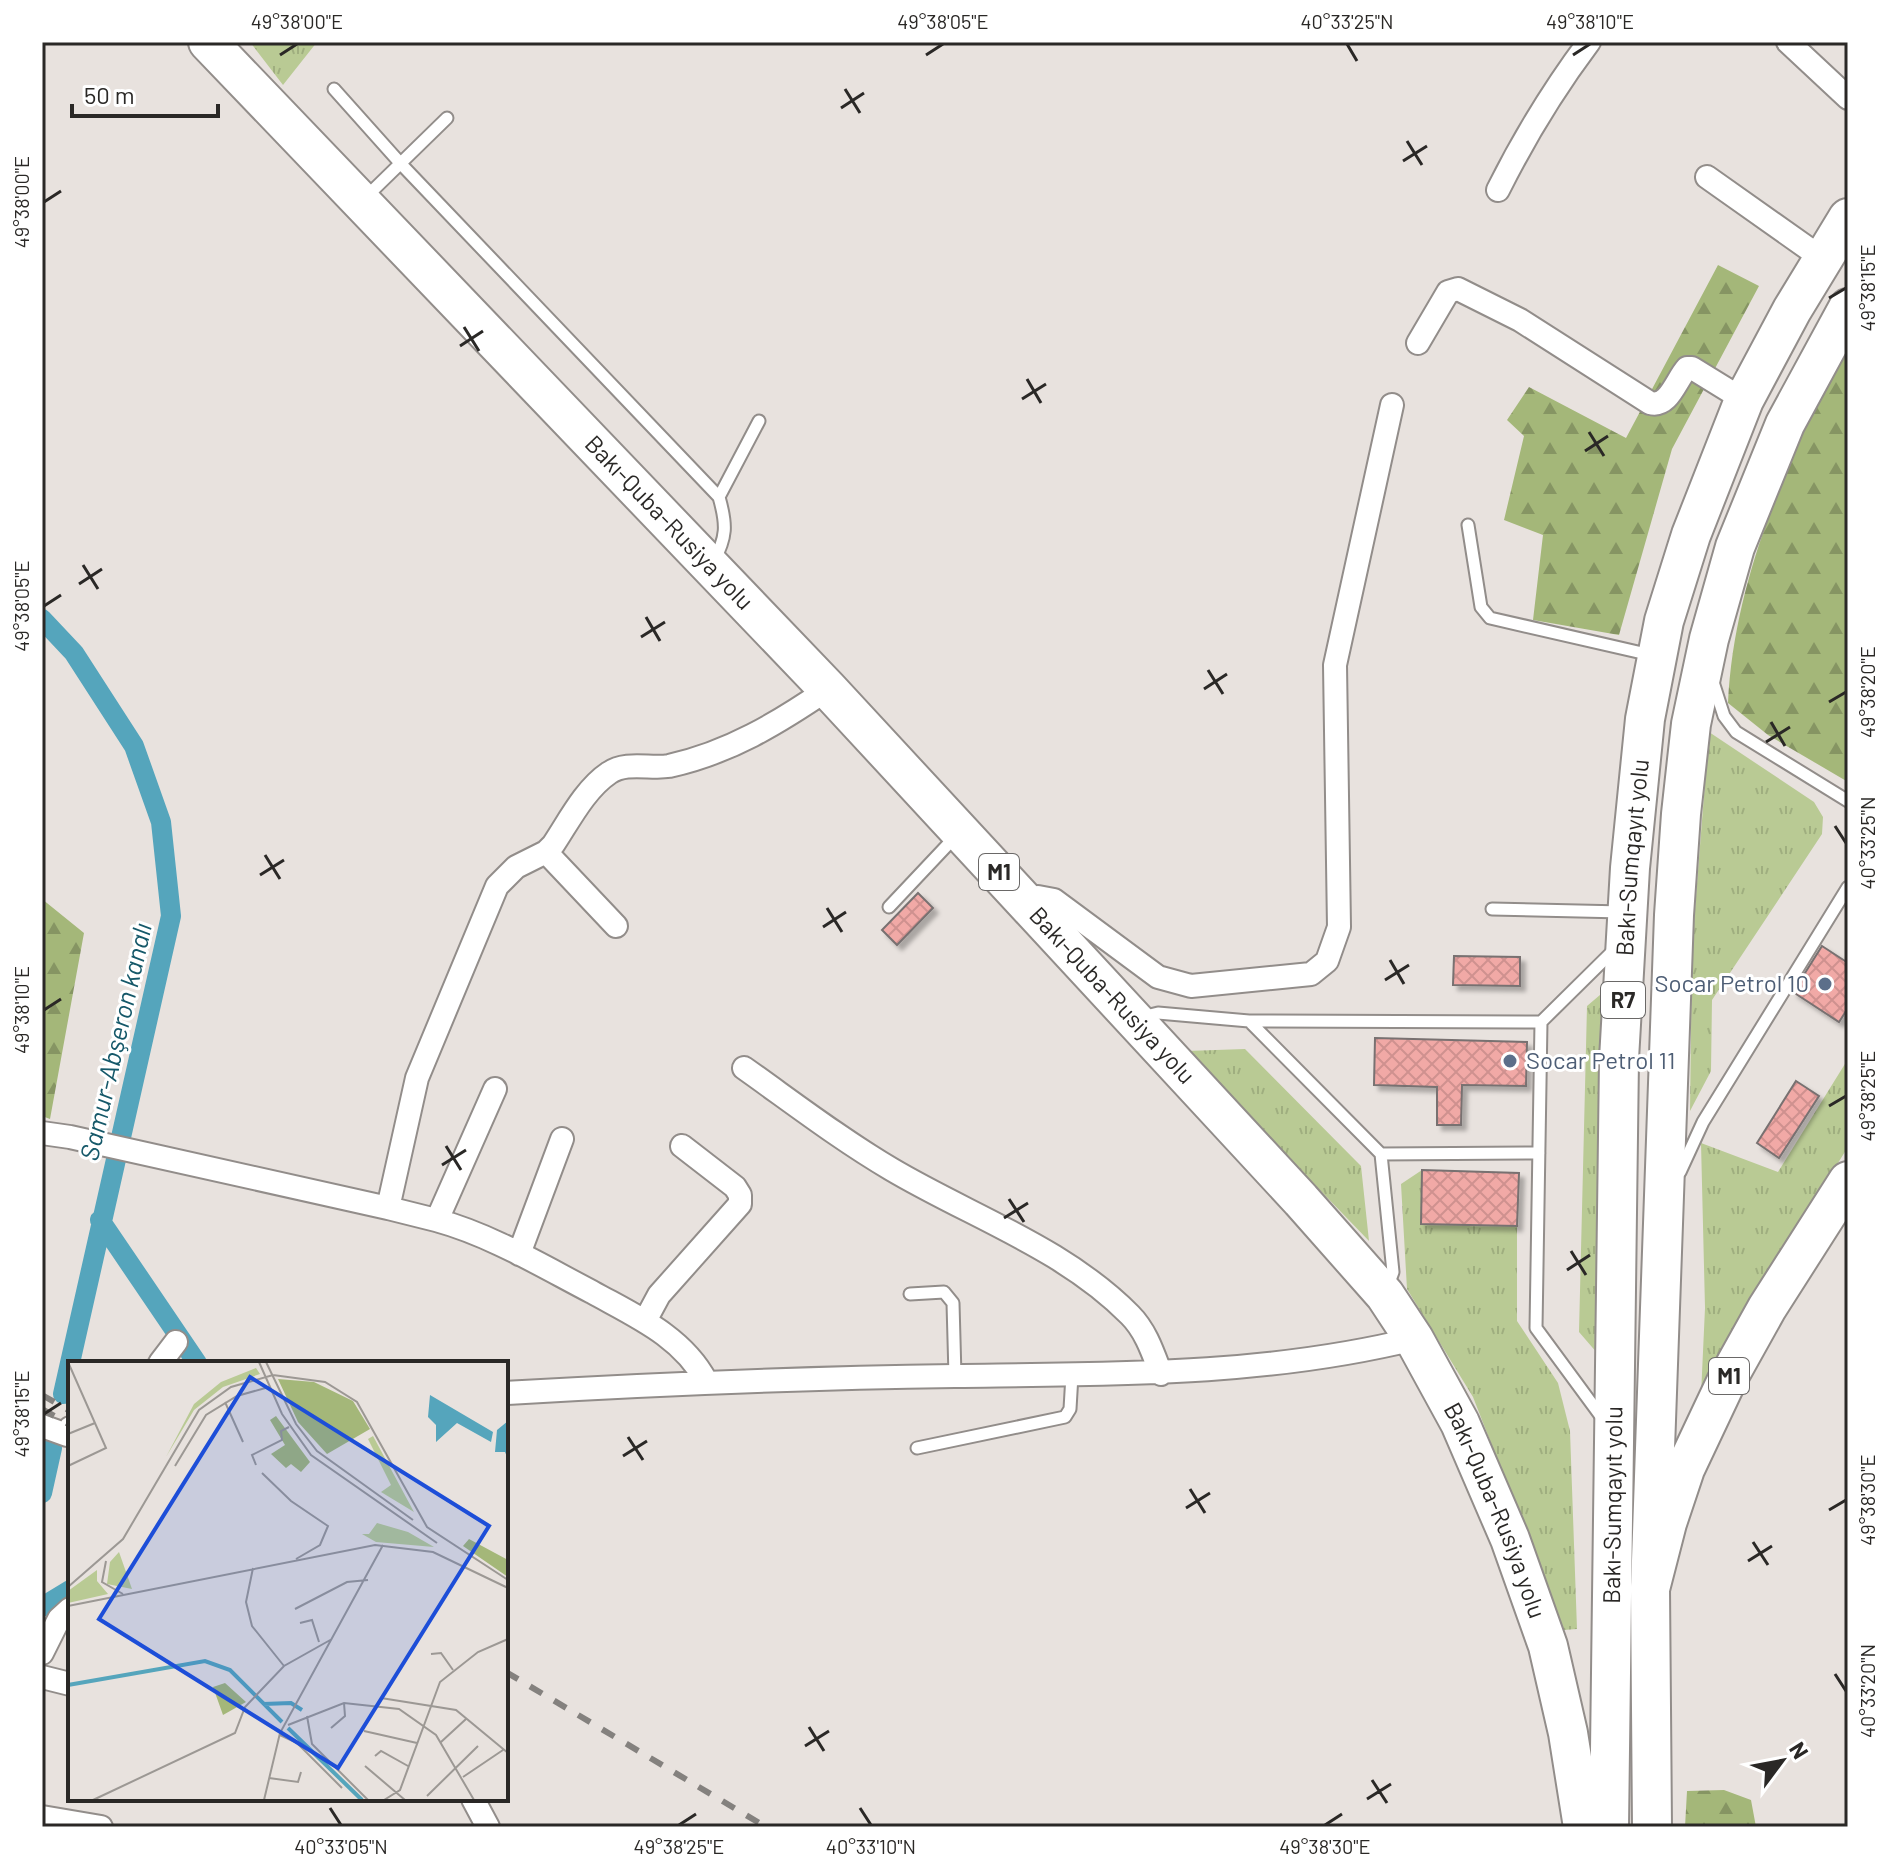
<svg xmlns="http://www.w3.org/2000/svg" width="1890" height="1869" viewBox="0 0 1890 1869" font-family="Barlow,sans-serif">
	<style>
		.grass { fill: url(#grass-tufts) }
		.forest { fill: url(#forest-firs) }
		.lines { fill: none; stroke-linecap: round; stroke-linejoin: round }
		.canal { stroke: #55a5bc; stroke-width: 20 }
		.building { fill: url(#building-cross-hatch); stroke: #787171; stroke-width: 2; filter: url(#shadow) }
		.service-casing { stroke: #928d8a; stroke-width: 15 }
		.minor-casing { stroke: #928d8a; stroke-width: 26 }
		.trunk-casing { stroke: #928d8a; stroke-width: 42 }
		.service { stroke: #fff; stroke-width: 11 }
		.minor { stroke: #fff; stroke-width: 22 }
		.trunk { stroke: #fff; stroke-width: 38 }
		.rail { stroke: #84817e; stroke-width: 6; stroke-dasharray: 14 14; stroke-linecap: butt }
		.ticks { fill: none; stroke: #2a2826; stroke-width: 3 }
		.service-dot { fill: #5c6f8a; stroke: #fff; stroke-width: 3 }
		.labels { text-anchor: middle; stroke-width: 6; stroke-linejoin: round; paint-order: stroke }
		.shield { fill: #fff; stroke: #6a6867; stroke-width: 2 }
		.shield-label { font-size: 22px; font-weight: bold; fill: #2a2826 }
		.street-label { font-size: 24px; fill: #2a2826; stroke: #fff }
		.service-label { font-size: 24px; fill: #4e5e75; stroke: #fff; text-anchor: end }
		.water-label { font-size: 26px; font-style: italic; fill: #155869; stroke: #fff }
		.inset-river { fill: none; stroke: #55a5bc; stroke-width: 4 }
		.inset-road { fill: none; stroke: #9c9894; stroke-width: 2 }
		.view { fill: #1d4ed8; fill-opacity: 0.15; stroke: #1d4ed8; stroke-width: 4 }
		.inset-edge { fill: none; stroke: #2a2826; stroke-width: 4 }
		.neatline { fill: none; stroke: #2a2826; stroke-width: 3 }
		.ticks-label { font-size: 20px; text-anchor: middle; fill: #2a2826 }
	</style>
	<defs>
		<pattern id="grass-tufts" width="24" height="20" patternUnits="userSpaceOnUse" patternTransform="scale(2)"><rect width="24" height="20" fill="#b9ca94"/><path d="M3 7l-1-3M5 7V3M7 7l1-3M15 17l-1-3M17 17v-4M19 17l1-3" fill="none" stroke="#9fae7f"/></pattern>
		<pattern id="forest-firs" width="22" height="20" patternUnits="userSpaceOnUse" patternTransform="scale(2)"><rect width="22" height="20" fill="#a4b779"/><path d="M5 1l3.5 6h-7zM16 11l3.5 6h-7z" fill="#869563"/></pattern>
		<pattern id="building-cross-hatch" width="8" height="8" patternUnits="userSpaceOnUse" patternTransform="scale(2)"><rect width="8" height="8" fill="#f1a9a6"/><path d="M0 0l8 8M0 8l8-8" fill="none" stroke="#cf918f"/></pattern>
		<filter id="shadow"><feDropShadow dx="5" dy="5" stdDeviation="2" flood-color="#0004"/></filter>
	</defs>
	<rect width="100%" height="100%" fill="#e8e2de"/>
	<!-- grass -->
	<path class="grass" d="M250,42H317L283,85Z
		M1709,732L1814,802L1823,817L1822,834L1712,1000L1711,1071L1690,1111L1692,947Z
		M1607,989L1598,1354L1579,1332L1587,1006Z
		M1245,1049L1361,1166L1369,1241L1186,1051Z
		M1848,1059V1147L1751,1302L1701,1395L1705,1308L1701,1143L1778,1172Z
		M1422,1170L1421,1224L1517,1226V1321L1558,1383L1570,1431L1577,1629L1564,1630L1473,1397L1407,1289L1401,1184Z"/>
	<!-- forest -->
	<path class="forest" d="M1718,265L1759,286L1672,449L1619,635L1533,620L1543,535L1504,520L1524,436L1507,420L1529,387L1626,438Z
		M1848,339V782L1768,735L1728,703C1734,574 1792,453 1848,339Z
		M42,899L84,933L50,1119L42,1116Z
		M1724,1790L1751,1800L1756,1827H1685L1687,1791Z"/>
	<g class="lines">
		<!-- canal -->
		<path class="canal" d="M42,619L74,653L134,746L161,822L171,916L70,1363
			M100,1220L197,1363
			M63,1394L70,1363
			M42,1493L52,1448
			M42,1607L70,1590"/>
	</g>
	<!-- building -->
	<path class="building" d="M918,893L933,908L897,945L882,930Z
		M1822,946L1848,963V1008L1839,1022L1793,992Z
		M1454,956L1520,957V986L1453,985Z
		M1375,1038L1527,1042L1526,1086L1462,1085L1461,1125H1437V1087L1374,1085Z
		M1796,1081L1819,1096L1779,1158L1757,1143Z
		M1422,1170L1519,1173L1517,1226L1421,1224Z"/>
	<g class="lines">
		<defs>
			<path id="service" d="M334,89L401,164L719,497C727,525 727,537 713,563
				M365,198L447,118
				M719,497L759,421
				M1468,525L1481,607L1490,618L1651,655
				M1713,682L1724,716L1736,732L1848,801
				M889,907L955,837
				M1492,909L1623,912
				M1142,1017L1158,1013L1249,1021L1541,1022
				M1249,1021L1381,1154L1393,1272L1387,1288
				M1381,1154L1539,1153
				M1680,1172L1703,1122L1848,887
				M910,1294L944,1292L953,1303L955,1376
				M1603,1419L1536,1328L1541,1022L1615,949
				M917,1448L1065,1417L1070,1409L1072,1375"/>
			<path id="minor" d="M1788,42L1848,98
				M1707,177L1823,259
				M1498,190C1525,136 1553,90 1589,42
				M1418,343L1448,292L1458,289L1520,320L1650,403C1669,408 1676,380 1687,368H1692L1744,400
				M546,852L616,926
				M1027,901L1038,897L1054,900L1158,977L1191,986L1311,974L1327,961L1339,927L1335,665L1392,405
				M744,1068C792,1102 840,1139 891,1169C970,1216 1064,1248 1130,1315C1146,1331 1153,1353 1161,1374
				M42,1133L70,1137L388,1208C404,1212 420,1216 436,1220C491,1235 542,1266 592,1292C635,1316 682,1336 706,1381
				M388,1208L417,1078L497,886L516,867L546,852L553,845C569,821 585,789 609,773C626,761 650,769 669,766C729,753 778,723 828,689
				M437,1220L495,1089
				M519,1254L562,1139
				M645,1321L659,1295L740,1204V1195L735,1187L682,1146
				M160,1363L176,1342
				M506,1393C656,1384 805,1378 955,1376C1109,1374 1264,1376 1414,1339
				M42,1426L67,1435L70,1428
				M42,1653L59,1619L70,1609
				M42,1677L70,1684
				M473,1799L488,1827
				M42,1817L101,1827"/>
			<g id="trunk">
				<path id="s1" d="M208,42L828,689L1301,1200L1385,1295L1414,1339L1460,1423L1510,1539L1548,1646L1568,1733L1583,1827"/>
				<path d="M1650,1589L1674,915L1681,814L1691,724L1709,639L1735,547L1785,424L1848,308"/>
				<path id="s2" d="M1609,1827L1619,1059L1630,868L1645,719L1664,621L1691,535L1744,400L1792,310L1848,218"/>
				<path d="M1652,1827L1650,1589L1667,1523L1685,1469L1728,1378L1767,1308L1848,1181"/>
			</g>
		</defs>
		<!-- service casing -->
		<use href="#service" class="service-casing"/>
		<!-- minor casing -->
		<use href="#minor" class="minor-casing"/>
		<!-- trunk casing -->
		<use href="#trunk" class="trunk-casing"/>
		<!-- service -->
		<use href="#service" class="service"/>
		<!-- minor -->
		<use href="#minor" class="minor"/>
		<!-- trunk -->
		<use href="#trunk" class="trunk"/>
		<!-- rail -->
		<path class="rail" d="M42,1395L70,1411
			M42,1409L70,1425
			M506,1672L766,1827"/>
	</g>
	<!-- ticks -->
	<path class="ticks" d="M1347,44L1357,61M280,55L297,44M926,55L943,44M1573,55L1590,44M845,89L860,113M841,108L864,93M1407,141L1422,165M1403,161L1427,146M44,202L61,191M1829,298L1846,288M464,327L479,351M460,346L483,331M1027,379L1041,403M1022,399L1046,384M1589,432L1604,456M1585,451L1608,436M83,565L98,589M79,584L102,569M44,606L61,595M646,617L660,641M641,637L665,622M1208,670L1223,694M1204,689L1227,674M1829,702L1846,692M1771,722L1785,746M1766,742L1790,727M1835,826L1846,843M265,855L280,879M260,875L284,860M827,908L842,932M823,927L846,912M1390,960L1404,984M1385,980L1409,965M44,1010L61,999M1829,1106L1846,1096M446,1146L461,1170M442,1165L466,1150M1009,1199L1024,1222M1004,1218L1028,1203M1571,1251L1586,1275M1567,1270L1590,1255M44,1414L61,1403M628,1437L643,1460M623,1456L647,1441M1190,1489L1205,1513M1186,1508L1210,1493M1829,1510L1846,1500M1753,1542L1768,1565M1748,1561L1772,1546M1835,1674L1846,1691M809,1727L824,1751M805,1746L829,1731M1372,1780L1387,1803M1367,1799L1391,1784M330,1808L341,1825M860,1808L871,1825M679,1825L696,1814M1325,1825L1342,1814"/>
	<!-- markers -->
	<g class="service-dot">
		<circle cx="1825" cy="984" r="8"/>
		<circle cx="1510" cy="1061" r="8"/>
	</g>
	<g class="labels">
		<!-- shield labels -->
		<g class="shield">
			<rect x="979" y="854" width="40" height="36" rx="6"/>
			<rect x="1601" y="982" width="44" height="36" rx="6"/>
			<rect x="1709" y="1358" width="40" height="36" rx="6"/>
		</g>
		<g class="shield-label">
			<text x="999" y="880">M1</text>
			<text x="1623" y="1008">R7</text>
			<text x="1729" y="1384">M1</text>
		</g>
		<!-- street labels -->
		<g class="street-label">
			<text dy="8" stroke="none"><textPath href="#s1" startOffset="666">Bakı-Quba-Rusiya yolu</textPath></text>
			<text dy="8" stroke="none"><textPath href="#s2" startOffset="970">Bakı-Sumqayıt yolu</textPath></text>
			<text dy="8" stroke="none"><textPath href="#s1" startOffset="1314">Bakı-Quba-Rusiya yolu</textPath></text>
			<text dy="8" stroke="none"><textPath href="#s2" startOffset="322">Bakı-Sumqayıt yolu</textPath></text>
			<text dy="8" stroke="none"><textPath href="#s1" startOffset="1962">Bakı-Quba-Rusiya yolu</textPath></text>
		</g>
		<!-- service labels -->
		<g class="service-label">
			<text x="1809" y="992">Socar Petrol 10</text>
			<text x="1526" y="1069" text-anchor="start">Socar Petrol 11</text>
		</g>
		<!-- water labels -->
		<g class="water-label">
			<text transform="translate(116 1042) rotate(-77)" y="9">Samur-Abşeron kanalı</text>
		</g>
	</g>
	<!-- overview -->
	<g transform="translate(68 1361)">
		<rect width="440" height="440" fill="#e8e2de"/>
		<path d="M188,7L192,13L155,26L126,49L98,96L126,43L153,21ZM305,75L346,151L313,131L323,124L300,78ZM309,162L340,171L366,186L308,181L294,173H301ZM51,191L64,228L39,223L42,201ZM29,209V220L40,233L0,242V230Z" fill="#b9ca94"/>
		<path d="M210,18L246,21L285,40L302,68L259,93L230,61ZM208,55L242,101L233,111L223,103L218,107L203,93L217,84L202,59ZM401,178L440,199V216L395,185ZM157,322L178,341L155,354L145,326Z" fill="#a4b779"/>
		<path d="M362,34L425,71L423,81L389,62L368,81V64L360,56ZM440,60V98L437,91H427L429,69Z" fill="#55a5bc"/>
		<path class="inset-river" d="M0,324L137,300L162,309L214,361M195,343L223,342L234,349M220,367L294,439"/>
		<path class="inset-road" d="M0,1L38,87L0,105M191,1L214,53L243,94L369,182M198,1L228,63L249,90L345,159M157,41L175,81M0,73L27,62M188,104L184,94L214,79L213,70L221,66M107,105L138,54L169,35L201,26M194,112L223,140L260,165L252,184L228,198M38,200L34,221L55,233M185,207L178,241L184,265L216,305M0,226L55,178L131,49L163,26L205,14L257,21L289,41L359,166L440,219M0,245L307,184L365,191L440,227M227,248L279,221L300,219M232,262L244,259L251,281M363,293L373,292L385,309M313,337L388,349L440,392M239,355L244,383L300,439M220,364L276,342L331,348L368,374L406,439M263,367L277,355L276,342M296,370L349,382M212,374L229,382L274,427M373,381L398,358M307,395L313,390L340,405M297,405L337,439M395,416L435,389M201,417L230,421L233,411M359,435L410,385M25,439L167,372L177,346L216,305L264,278M196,439L212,372L315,184M316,439L332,429L372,321L410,291L440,278"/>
		<path class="view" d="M182,16L421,165L270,407L31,258Z"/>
		<rect width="440" height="440" class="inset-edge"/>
	</g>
	<!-- border -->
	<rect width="1890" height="1869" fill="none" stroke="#ffffff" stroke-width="88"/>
	<!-- north arrow -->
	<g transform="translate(1782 1761) rotate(58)" stroke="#ffffff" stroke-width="6" paint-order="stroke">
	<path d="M0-6L14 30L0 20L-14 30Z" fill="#2a2826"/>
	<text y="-12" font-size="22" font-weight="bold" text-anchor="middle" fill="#2a2826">N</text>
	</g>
	<!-- scale -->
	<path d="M72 104v12h146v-12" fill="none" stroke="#2a2826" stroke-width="4"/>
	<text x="84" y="104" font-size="24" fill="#2a2826" stroke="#ffffff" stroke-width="6" paint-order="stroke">50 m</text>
	<rect x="44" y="44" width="1802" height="1781" class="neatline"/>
	<g class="ticks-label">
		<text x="297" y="29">49°38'00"E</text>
		<text x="943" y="29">49°38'05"E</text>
		<text x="1347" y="29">40°33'25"N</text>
		<text x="1590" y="29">49°38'10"E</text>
		<text transform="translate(22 202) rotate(-90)" y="7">49°38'00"E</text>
		<text transform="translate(1868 288) rotate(-90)" y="7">49°38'15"E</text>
		<text transform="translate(22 606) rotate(-90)" y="7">49°38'05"E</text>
		<text transform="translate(1868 692) rotate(-90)" y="7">49°38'20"E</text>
		<text transform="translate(1868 843) rotate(-90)" y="7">40°33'25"N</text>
		<text transform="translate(22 1010) rotate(-90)" y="7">49°38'10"E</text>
		<text transform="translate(1868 1096) rotate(-90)" y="7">49°38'25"E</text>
		<text transform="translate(22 1414) rotate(-90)" y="7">49°38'15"E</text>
		<text transform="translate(1868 1500) rotate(-90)" y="7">49°38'30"E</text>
		<text transform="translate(1868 1691) rotate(-90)" y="7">40°33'20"N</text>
		<text x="341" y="1854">40°33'05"N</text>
		<text x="679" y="1854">49°38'25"E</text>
		<text x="871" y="1854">40°33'10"N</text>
		<text x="1325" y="1854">49°38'30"E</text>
	</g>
</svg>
